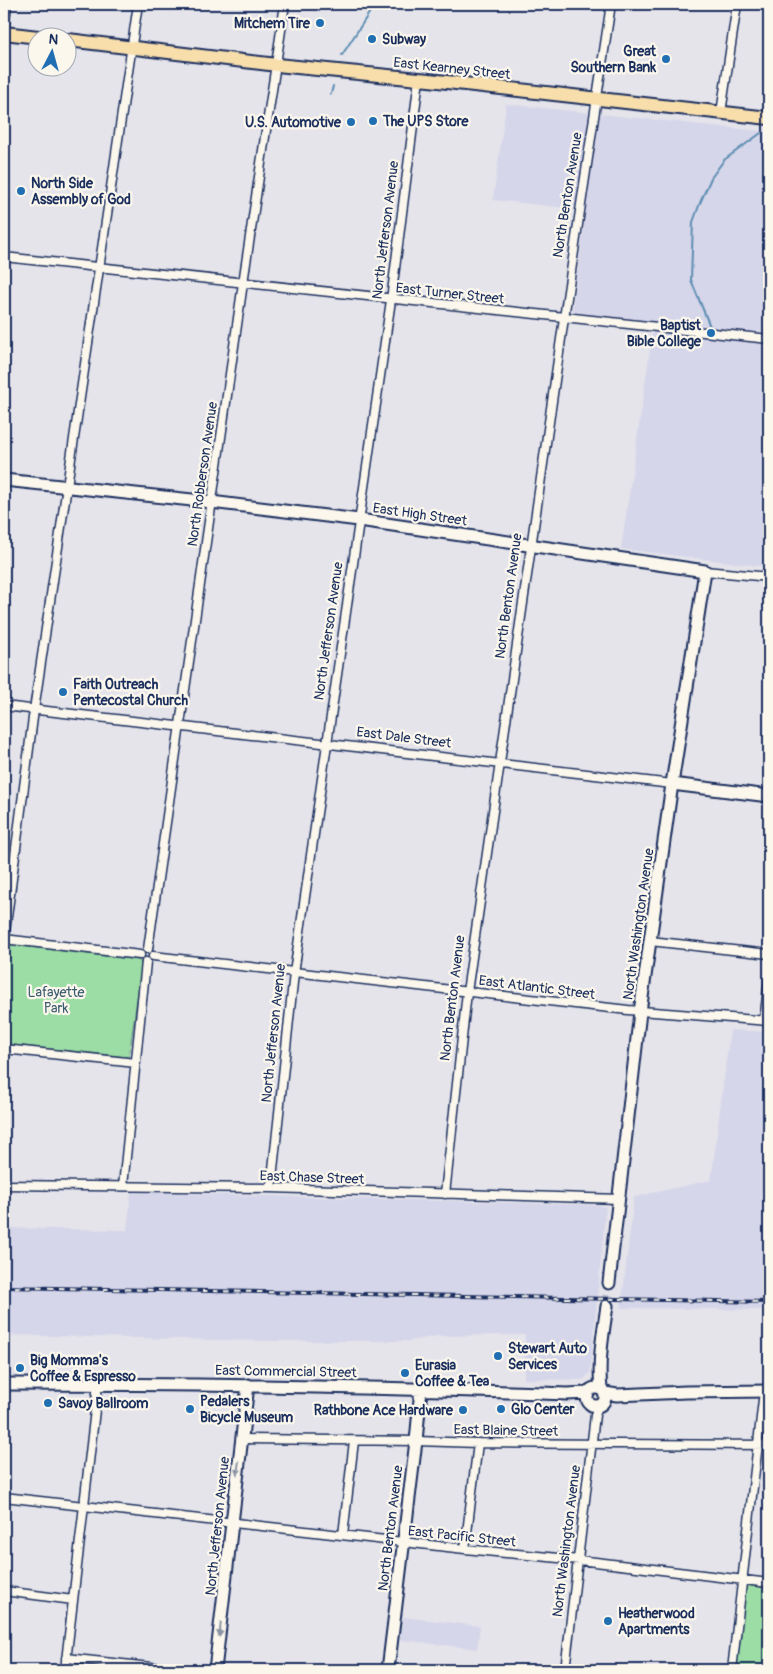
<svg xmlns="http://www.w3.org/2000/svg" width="773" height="1674" viewBox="0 0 773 1674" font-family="Pangolin,sans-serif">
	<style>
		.built { fill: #d6d6ea }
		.green { fill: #9cdca5; stroke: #5c8682 }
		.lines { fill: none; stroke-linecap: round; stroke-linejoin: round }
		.stream { stroke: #5d8db2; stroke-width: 2 }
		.secondary-tunnel { stroke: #bdc0cf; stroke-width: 11; stroke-dasharray: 11 5.5; stroke-linecap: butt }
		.street-casing { stroke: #1b2f5e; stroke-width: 11 }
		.secondary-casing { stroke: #1b2f5e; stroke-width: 15 }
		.primary-casing { stroke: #1b2f5e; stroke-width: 16 }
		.street { stroke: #fbf7ec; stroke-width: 8 }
		.secondary { stroke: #fbf7ec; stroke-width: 11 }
		.primary { stroke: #f8deab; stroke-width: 12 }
		.rail-casing { stroke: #1b2f5e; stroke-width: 4 }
		.rail { stroke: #fbf7ec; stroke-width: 2; stroke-dasharray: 5.5; stroke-linecap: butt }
		.oneway { fill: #8b93a5 }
		.poi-dot { fill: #1f6fb2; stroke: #fbf7ec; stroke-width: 2 }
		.labels { text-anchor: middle; stroke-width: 4.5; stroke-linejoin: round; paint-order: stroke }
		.poi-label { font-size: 14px; font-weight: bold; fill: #1b2f5e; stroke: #fbf7ec; text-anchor: start }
		.street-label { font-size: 14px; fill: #1b2f5e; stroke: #fbf7ec }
		.park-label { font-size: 14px; fill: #3b5a70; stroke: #fbf7ec }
	</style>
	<rect width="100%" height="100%" fill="#e5e4eb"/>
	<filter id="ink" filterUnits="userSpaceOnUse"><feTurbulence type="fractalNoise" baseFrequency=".02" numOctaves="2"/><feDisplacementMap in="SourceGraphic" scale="10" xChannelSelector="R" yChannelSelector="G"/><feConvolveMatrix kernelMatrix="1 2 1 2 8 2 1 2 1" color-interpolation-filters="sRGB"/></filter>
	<g filter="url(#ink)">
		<!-- built -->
		<path class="built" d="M506,104L769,132V567L621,549L654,322L572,312L586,210L493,200Z
			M730,1030L769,1032V1310L621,1308L634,1197L711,1180Z
			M131,1192L598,1205L606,1207L590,1373L583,1380L524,1379L525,1335L438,1336L410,1341H261L4,1335V1228L127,1230Z
			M403,1617L480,1626L477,1649L400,1640Z"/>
		<!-- green -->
		<path class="green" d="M4,944L138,960L141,963V969L129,1057L4,1044Z
			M745,1585L769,1588V1670H736Z"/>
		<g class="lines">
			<!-- stream -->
			<path class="stream" d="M342,55L375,4
				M331,94L333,86
				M711,329L691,280L693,222L700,203L711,178L724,160L761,133"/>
			<!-- secondary-tunnel -->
			<path class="secondary-tunnel" d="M607,1306L609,1283"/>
			<defs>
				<path id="street" d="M4,29L7,4
					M721,113L737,4
					M4,257L769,339
					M705,571L769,577
					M4,706L672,784
					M4,939L140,955
					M4,940L34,710L138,4
					M650,941L769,954
					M148,949L243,283L285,4
					M153,956L628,1010L769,1021
					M764,1021L769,980
					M4,1049L136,1063
					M4,1185L271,1188L619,1199
					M123,1186L146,962
					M271,1188L294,973L391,300L419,79
					M445,1194L467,992L564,318L611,4
					M242,1439L416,1441L478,1443L769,1445
					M4,1497L465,1549L579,1560L769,1583
					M343,1535L354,1441
					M465,1549L478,1443
					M4,1591L73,1600
					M66,1658L179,1670
					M65,1670L98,1384
					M565,1670L595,1415L598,1406
					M732,1670L764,1391"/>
				<path id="secondary" d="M4,480L211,502L359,520L705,571L672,784L640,1012L609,1283
					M672,784L769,796
					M4,1384C192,1384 379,1387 567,1394L588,1393
					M587 1397a9 9 0 1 1 18 0a9 9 0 1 1-18 0Z
					M601,1389C598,1361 603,1333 607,1306
					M605,1393L617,1395L686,1392L769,1391
					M215,1670L248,1385
					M388,1670L416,1441L421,1389"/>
				<path id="primary" d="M4,33L47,38
					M68,40L277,65L429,80L769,118"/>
			</defs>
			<!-- street casing -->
			<use href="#street" class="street-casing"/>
			<!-- secondary casing -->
			<use href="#secondary" class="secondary-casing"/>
			<!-- primary casing -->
			<use href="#primary" class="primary-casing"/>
			<!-- street -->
			<use href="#street" class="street"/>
			<!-- secondary -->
			<use href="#secondary" class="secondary"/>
			<!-- primary -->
			<use href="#primary" class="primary"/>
			<defs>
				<path id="rail" d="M4,1287L769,1302"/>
			</defs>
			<!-- rail casing -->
			<use href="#rail" class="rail-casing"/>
			<!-- rail -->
			<use href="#rail" class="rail"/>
		</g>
		<!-- one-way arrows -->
		<defs><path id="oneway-solid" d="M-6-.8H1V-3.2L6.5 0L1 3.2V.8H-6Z" transform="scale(1.25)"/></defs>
		<g class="oneway">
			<use href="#oneway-solid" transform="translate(238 1468) rotate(97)"/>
			<use href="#oneway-solid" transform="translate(220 1630) rotate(96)"/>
		</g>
	</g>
	<!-- markers -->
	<g class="poi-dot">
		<circle cx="320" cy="23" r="5"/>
		<circle cx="372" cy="39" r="5"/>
		<circle cx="666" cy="59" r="5"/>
		<circle cx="373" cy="121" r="5"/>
		<circle cx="351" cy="122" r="5"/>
		<circle cx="21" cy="191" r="5"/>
		<circle cx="711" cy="333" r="5"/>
		<circle cx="63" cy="692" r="5"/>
		<circle cx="498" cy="1356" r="5"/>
		<circle cx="20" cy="1368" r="5"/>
		<circle cx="405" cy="1373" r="5"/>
		<circle cx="48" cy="1403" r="5"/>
		<circle cx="190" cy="1409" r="5"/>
		<circle cx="501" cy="1409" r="5"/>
		<circle cx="463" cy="1410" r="5"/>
		<circle cx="608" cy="1621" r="5"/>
	</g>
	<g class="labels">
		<!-- poi labels -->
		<g class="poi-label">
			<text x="310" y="28" text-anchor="end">Mitchem Tire</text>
			<text x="382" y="44">Subway</text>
			<text x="656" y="56" text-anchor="end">Great<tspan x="656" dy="16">Southern Bank</tspan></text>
			<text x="383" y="126">The UPS Store</text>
			<text x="341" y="127" text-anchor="end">U.S. Automotive</text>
			<text x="31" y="188">North Side<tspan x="31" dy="16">Assembly of God</tspan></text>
			<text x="701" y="330" text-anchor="end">Baptist<tspan x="701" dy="16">Bible College</tspan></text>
			<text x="73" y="689">Faith Outreach<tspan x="73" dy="16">Pentecostal Church</tspan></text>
			<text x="508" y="1353">Stewart Auto<tspan x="508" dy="16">Services</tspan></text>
			<text x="30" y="1365">Big Momma's<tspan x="30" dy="16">Coffee &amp; Espresso</tspan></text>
			<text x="415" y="1370">Eurasia<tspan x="415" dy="16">Coffee &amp; Tea</tspan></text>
			<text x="200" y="1406">Pedalers<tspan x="200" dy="16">Bicycle Museum</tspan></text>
			<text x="58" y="1408">Savoy Ballroom</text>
			<text x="511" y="1414">Glo Center</text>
			<text x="453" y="1415" text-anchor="end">Rathbone Ace Hardware</text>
			<text x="618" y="1618">Heatherwood<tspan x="618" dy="16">Apartments</tspan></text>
		</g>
		<!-- street labels -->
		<g class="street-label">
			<text transform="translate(452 68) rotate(6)" y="5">East Kearney Street</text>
			<text transform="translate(567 195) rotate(-81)" y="5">North Benton Avenue</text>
			<text transform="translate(385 230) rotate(-83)" y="5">North Jefferson Avenue</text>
			<text transform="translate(450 293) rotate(6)" y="5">East Turner Street</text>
			<text transform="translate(202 474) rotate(-82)" y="5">North Robberson Avenue</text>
			<text transform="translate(420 514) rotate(8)" y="5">East High Street</text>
			<text transform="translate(508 596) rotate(-82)" y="5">North Benton Avenue</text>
			<text transform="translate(328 631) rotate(-82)" y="5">North Jefferson Avenue</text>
			<text transform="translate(404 737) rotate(7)" y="5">East Dale Street</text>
			<text transform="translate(638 924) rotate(-82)" y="5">North Washington Avenue</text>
			<text transform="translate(537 987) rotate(7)" y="5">East Atlantic Street</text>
			<text transform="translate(452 998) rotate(-83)" y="5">North Benton Avenue</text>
			<text transform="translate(273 1033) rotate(-84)" y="5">North Jefferson Avenue</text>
			<text transform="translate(312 1177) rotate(2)" y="5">East Chase Street</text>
			<text transform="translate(286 1371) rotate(1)" y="5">East Commercial Street</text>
			<text transform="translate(506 1430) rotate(1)" y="5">East Blaine Street</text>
			<text transform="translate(217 1526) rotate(-84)" y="5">North Jefferson Avenue</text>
			<text transform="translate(390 1528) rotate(-83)" y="5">North Benton Avenue</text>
			<text transform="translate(462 1536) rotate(6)" y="5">East Pacific Street</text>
			<text transform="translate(566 1541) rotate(-83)" y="5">North Washington Avenue</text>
		</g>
		<!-- park labels -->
		<g class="park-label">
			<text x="56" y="997">Lafayette<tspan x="56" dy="16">Park</tspan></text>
		</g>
	</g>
	<!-- margin -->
	<rect width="773" height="1674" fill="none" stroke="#fbf7ec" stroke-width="20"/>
	<rect x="10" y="10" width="753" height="1654" fill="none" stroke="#1b2f5e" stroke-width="2" filter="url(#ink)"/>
	<!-- north arrow -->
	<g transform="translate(52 52) rotate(6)"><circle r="24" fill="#fbf7ec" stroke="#a1a7b3"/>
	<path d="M0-4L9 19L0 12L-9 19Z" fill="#1f6fb2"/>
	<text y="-8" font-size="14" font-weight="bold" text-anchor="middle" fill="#1b2f5e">N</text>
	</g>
</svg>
